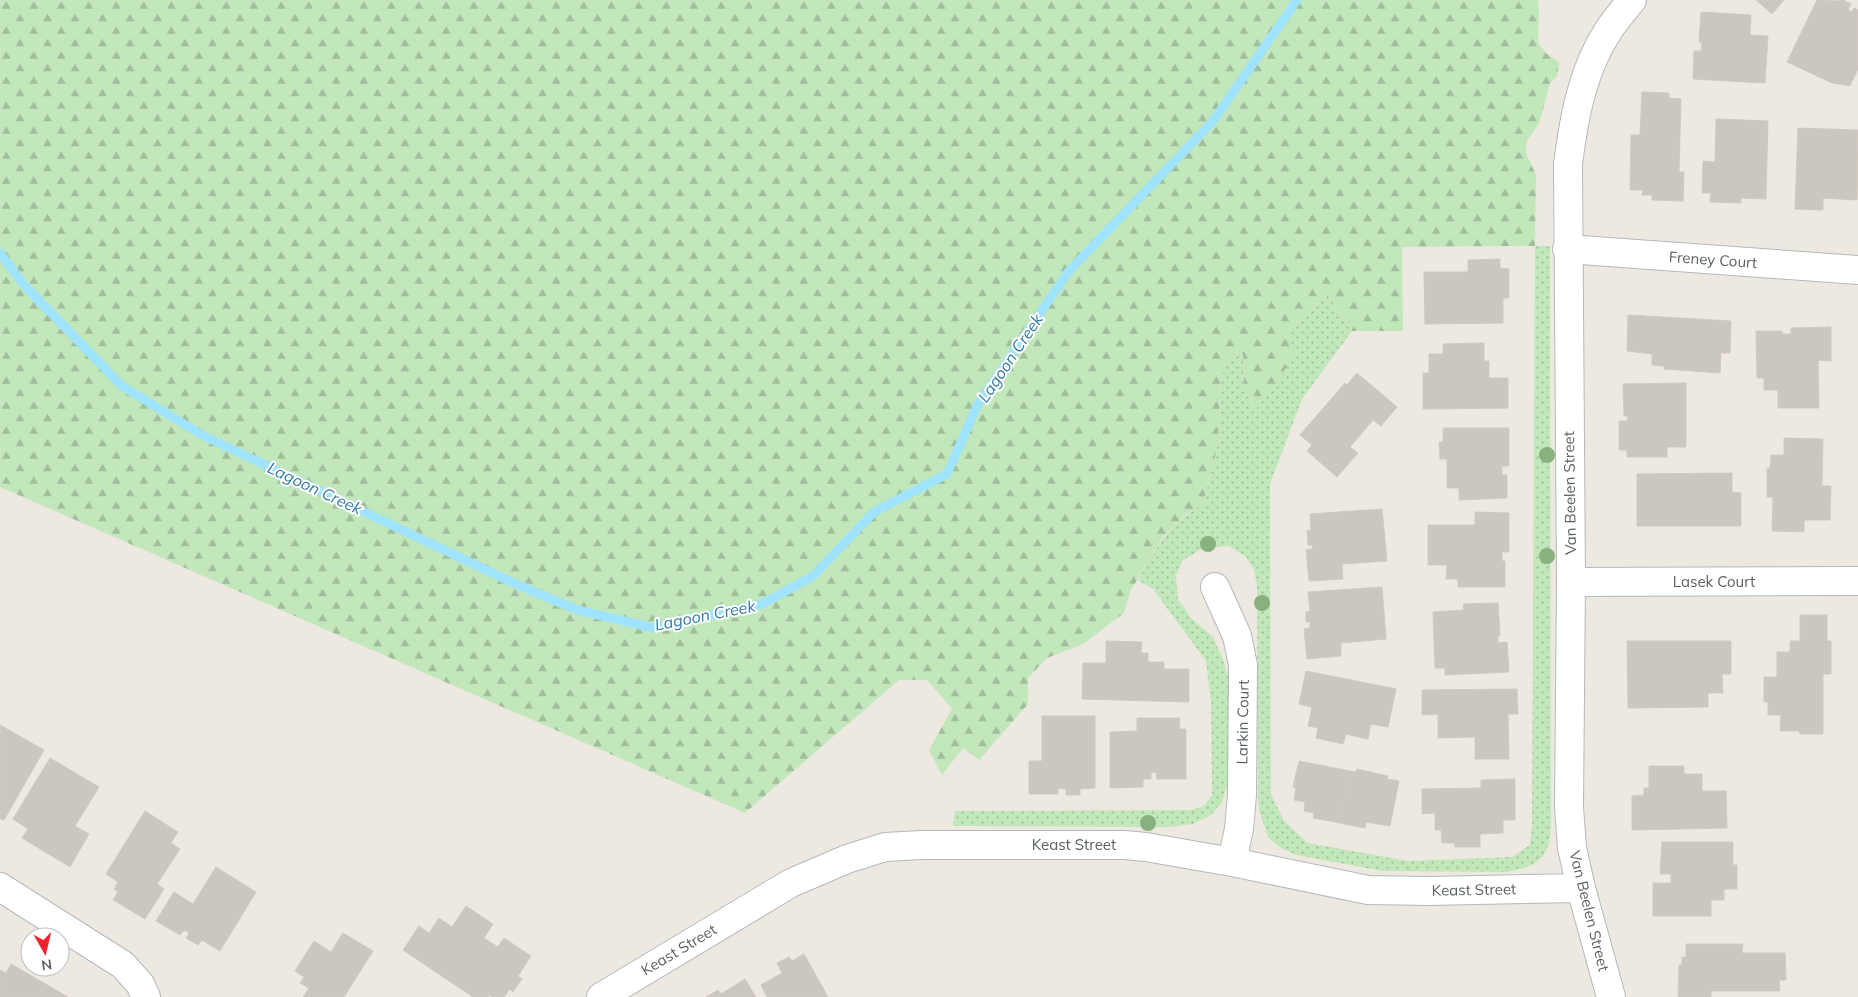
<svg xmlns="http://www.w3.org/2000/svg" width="1858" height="997" viewBox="0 0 1858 997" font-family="Mulish,sans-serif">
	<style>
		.grass { fill: url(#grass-dots) }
		.forest { fill: url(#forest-firs) }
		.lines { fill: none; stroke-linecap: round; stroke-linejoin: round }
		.stream { stroke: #9fe3ff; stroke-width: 9 }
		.building { fill: #cac6c0; stroke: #d2c9bf }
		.minor-casing { stroke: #b4b8bc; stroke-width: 30 }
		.minor { stroke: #fff; stroke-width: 28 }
		.tree { fill: #89b17f }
		.labels { text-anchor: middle; stroke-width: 4; stroke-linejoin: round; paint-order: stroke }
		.street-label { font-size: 15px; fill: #595f63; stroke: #fff }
		.water-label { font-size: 16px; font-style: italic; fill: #337aa4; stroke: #fff }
	</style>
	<defs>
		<pattern id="grass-dots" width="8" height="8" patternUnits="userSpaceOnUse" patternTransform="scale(1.25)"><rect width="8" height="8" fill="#c1e7bb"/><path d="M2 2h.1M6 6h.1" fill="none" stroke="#a0be9c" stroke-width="1.8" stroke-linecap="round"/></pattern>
		<pattern id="forest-firs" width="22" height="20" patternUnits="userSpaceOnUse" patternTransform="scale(1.25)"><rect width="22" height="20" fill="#c1e7bb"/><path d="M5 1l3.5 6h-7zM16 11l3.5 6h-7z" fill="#a0be9c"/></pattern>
	</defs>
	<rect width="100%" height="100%" fill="#ede9e1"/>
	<!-- grass -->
	<path class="grass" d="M1535,246H1550L1551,825C1550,858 1538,867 1506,872L1383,871L1296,855L1279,847L1268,837L1259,810L1258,798L1257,586L1254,570L1247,558L1229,546L1203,548L1182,561L1176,576L1178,599L1191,618L1213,637L1223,659L1228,676L1229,781L1222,802L1211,815L1193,824L1171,827L953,826L955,811L1191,810L1204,806L1212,795L1211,703L1206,661L1153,589L1138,580C1158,545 1167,526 1203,504L1218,444L1221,376L1232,353L1243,354L1244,387L1255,411L1289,330L1328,295L1352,331L1302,399L1270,484L1271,794L1284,821L1308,843L1408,861L1512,857L1530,845L1532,827Z"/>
	<!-- forest -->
	<path class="forest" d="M0,0H1538L1539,8L1538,43L1547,54L1559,62L1557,76L1550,83L1539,124L1527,141L1526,153L1536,175L1535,246L1402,247L1403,331H1352L1328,295L1289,330L1294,357L1255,411L1244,387L1243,354L1232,353L1221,376L1218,444L1203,504L1185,515L1162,538L1130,592L1124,613L1083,644L1047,658L1028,678V704L979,760L963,748L942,775L929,750L952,709L927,680H899L745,813L0,487Z"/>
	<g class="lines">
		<!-- stream -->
		<path class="stream" d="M0,253L24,285L122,386L202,435L516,584L577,610L654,628L762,604L813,576L874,512L947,474L977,406L1068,272L1213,121L1297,0"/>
	</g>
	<!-- building -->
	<path class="building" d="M1756,0H1784L1772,14Z
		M1817,0L1836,1L1843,0L1851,4L1848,10L1852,12L1854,8L1858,10V69L1850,86L1832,83L1787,62Z
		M1701,12L1751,15L1750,35L1768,36L1765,83L1693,79L1694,51H1701L1702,42H1699Z
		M1642,92L1669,93V98L1681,99L1679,172H1684L1683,201L1652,200V195H1642L1643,190H1630L1631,135H1640Z
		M1716,119L1768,121L1766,199L1741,198V203L1710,202L1711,193H1702L1703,161L1715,162Z
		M1798,128L1858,130L1857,200L1823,198V210L1795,209Z
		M1500,259V268L1509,269V298H1503V323L1425,324L1424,272H1468V260Z
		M1628,315L1731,321L1730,353H1721L1720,373L1664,369V366L1652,365V354L1627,351Z
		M1831,327V361L1818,360L1819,408H1778V390H1764V378H1757L1756,331H1782V334H1791V328Z
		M1484,343V361H1489V378H1508V408L1423,409V373H1429V354H1443V344Z
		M1357,373L1397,407L1381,426L1373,420L1350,447L1358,453L1337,477L1307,451L1312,445L1300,435L1345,383L1347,385Z
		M1686,383V447H1667V457H1627V450H1619V421H1627L1628,416H1624L1623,384Z
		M1443,428H1509V466H1502V475H1507V498L1459,500V488H1447V459H1440L1439,442H1443Z
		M1784,438L1823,439L1822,486H1831L1830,520H1804V532L1772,531L1773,497H1767V468H1770L1771,455H1784Z
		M1732,473V492L1741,493V526H1637V474Z
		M1382,509L1387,561L1342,564L1343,579L1309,581L1306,550L1313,549L1312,545H1308L1307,531L1311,530L1310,514Z
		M1475,512L1509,513V552H1502V561H1505V587H1458V579H1446L1447,565H1428V525H1475Z
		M1382,587L1386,639L1341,643V656L1307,659L1304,629L1310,628V622H1306V612L1310,611L1308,592Z
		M1498,603L1500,636H1498V643L1507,642L1509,672L1445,675V668H1435L1433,612L1464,610L1463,604Z
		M1800,615H1827V641H1831V674H1823V734H1800L1799,731H1780L1781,715H1768V702H1764V677H1777V652H1790V641H1800Z
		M1106,641L1142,642L1141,653H1148V662H1164V669H1189V702L1082,699L1083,663H1106Z
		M1627,641H1731V674H1722L1723,693H1708V707L1628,708Z
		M1306,671L1396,689L1388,727L1371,724L1368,739L1346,734L1343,744L1316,738L1318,728L1308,726L1312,707L1299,704Z
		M1517,689L1518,714H1508L1509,759H1475V737L1438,738V714L1422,715V690Z
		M1042,716H1095V788L1080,789V795H1066V789L1058,788V794H1029V761H1042Z
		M1137,718H1180L1179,729H1186V779H1157L1156,772L1151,773V779H1143V787L1110,788V732L1137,731Z
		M0,725L44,750L4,820L0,818Z
		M50,758L99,787L75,826L89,834L70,867L22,838L28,829L13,819Z
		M1299,761L1350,771L1340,823L1313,818L1314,813L1304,811L1305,802L1294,800L1296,788L1293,787Z
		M1649,766H1684V774H1702V791H1726L1727,828L1632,830V796L1644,795V788H1649Z
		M1357,769L1388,776L1387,779L1399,781L1390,826L1366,822L1365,828L1340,823L1350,771L1356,772Z
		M1515,779V820H1503V833L1480,834V847H1455V843H1442L1441,830H1435V813L1422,814V789L1481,788V780Z
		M145,811L178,832L171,843L180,849L157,884L164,889L145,919L113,900L118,892L114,889L118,882L106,874Z
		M1662,842H1733V865H1737V889H1724V900H1711V916H1653V883H1671V874H1660Z
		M216,867L256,892L220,951L202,940L198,945L186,938L189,933L184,930L180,935L156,921L174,892L193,904Z
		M466,906L493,924L484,938L498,947L504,938L531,956L518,976L522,979L513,992L510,989L504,997H492L489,995L488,997H473L403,950L419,926L429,933L439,918L452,927Z
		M343,933L373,951L344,997H303L309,988L300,983L304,977L295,971L314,941L331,952Z
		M1686,944H1743L1742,953H1785L1786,980H1779L1780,991H1711V997H1678L1679,965H1682V957H1686Z
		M804,954L828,997H767L761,985L782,973L777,963L789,957L792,961Z
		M11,964L68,997H0V970L6,973Z
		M745,979L756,997H706L718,990L721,994Z"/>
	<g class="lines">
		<defs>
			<path id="minor" d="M1567,249L1858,270
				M1571,582L1858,581
				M1215,587L1237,636L1243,665L1242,795L1239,829L1232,862
				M0,887L123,965L140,984L146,997
				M601,997L791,883L847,859L885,847L921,845H1124L1146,847L1232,862L1368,890L1428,891L1581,888
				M1611,997L1581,888L1572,848L1569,807L1571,582L1568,164C1574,118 1582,71 1608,31C1615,20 1624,10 1632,0"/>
		</defs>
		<!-- minor casing -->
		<use href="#minor" class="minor-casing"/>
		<!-- minor -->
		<use href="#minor" class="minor"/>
	</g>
	<!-- trees -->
	<g class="tree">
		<circle cx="1547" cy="455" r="8"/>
		<circle cx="1208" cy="544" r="8"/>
		<circle cx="1547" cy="556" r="8"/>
		<circle cx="1262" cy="603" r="8"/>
		<circle cx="1148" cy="823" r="8"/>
	</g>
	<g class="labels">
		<!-- street labels -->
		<g class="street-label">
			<text transform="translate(1713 260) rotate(4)" y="5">Freney Court</text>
			<text transform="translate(1570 493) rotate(-91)" y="5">Van Beelen Street</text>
			<text x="1714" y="587">Lasek Court</text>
			<text transform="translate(1243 722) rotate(-89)" y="5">Larkin Court</text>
			<text x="1074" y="850">Keast Street</text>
			<text transform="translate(1474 890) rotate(-1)" y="5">Keast Street</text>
			<text transform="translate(1589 911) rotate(76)" y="5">Van Beelen Street</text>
			<text transform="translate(679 950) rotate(-31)" y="5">Keast Street</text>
		</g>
		<!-- water labels -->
		<g class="water-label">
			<text transform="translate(1010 358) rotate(-56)" y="6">Lagoon Creek</text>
			<text transform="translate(315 488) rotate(25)" y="6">Lagoon Creek</text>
			<text transform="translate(705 615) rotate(-11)" y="6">Lagoon Creek</text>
		</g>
	</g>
	<!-- north arrow -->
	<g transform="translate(45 952) rotate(172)"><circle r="24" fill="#ffffff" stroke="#bdbfc1"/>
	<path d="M0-4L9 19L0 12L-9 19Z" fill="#f2222f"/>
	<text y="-8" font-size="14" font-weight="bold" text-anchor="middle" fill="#595f63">N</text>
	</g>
</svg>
